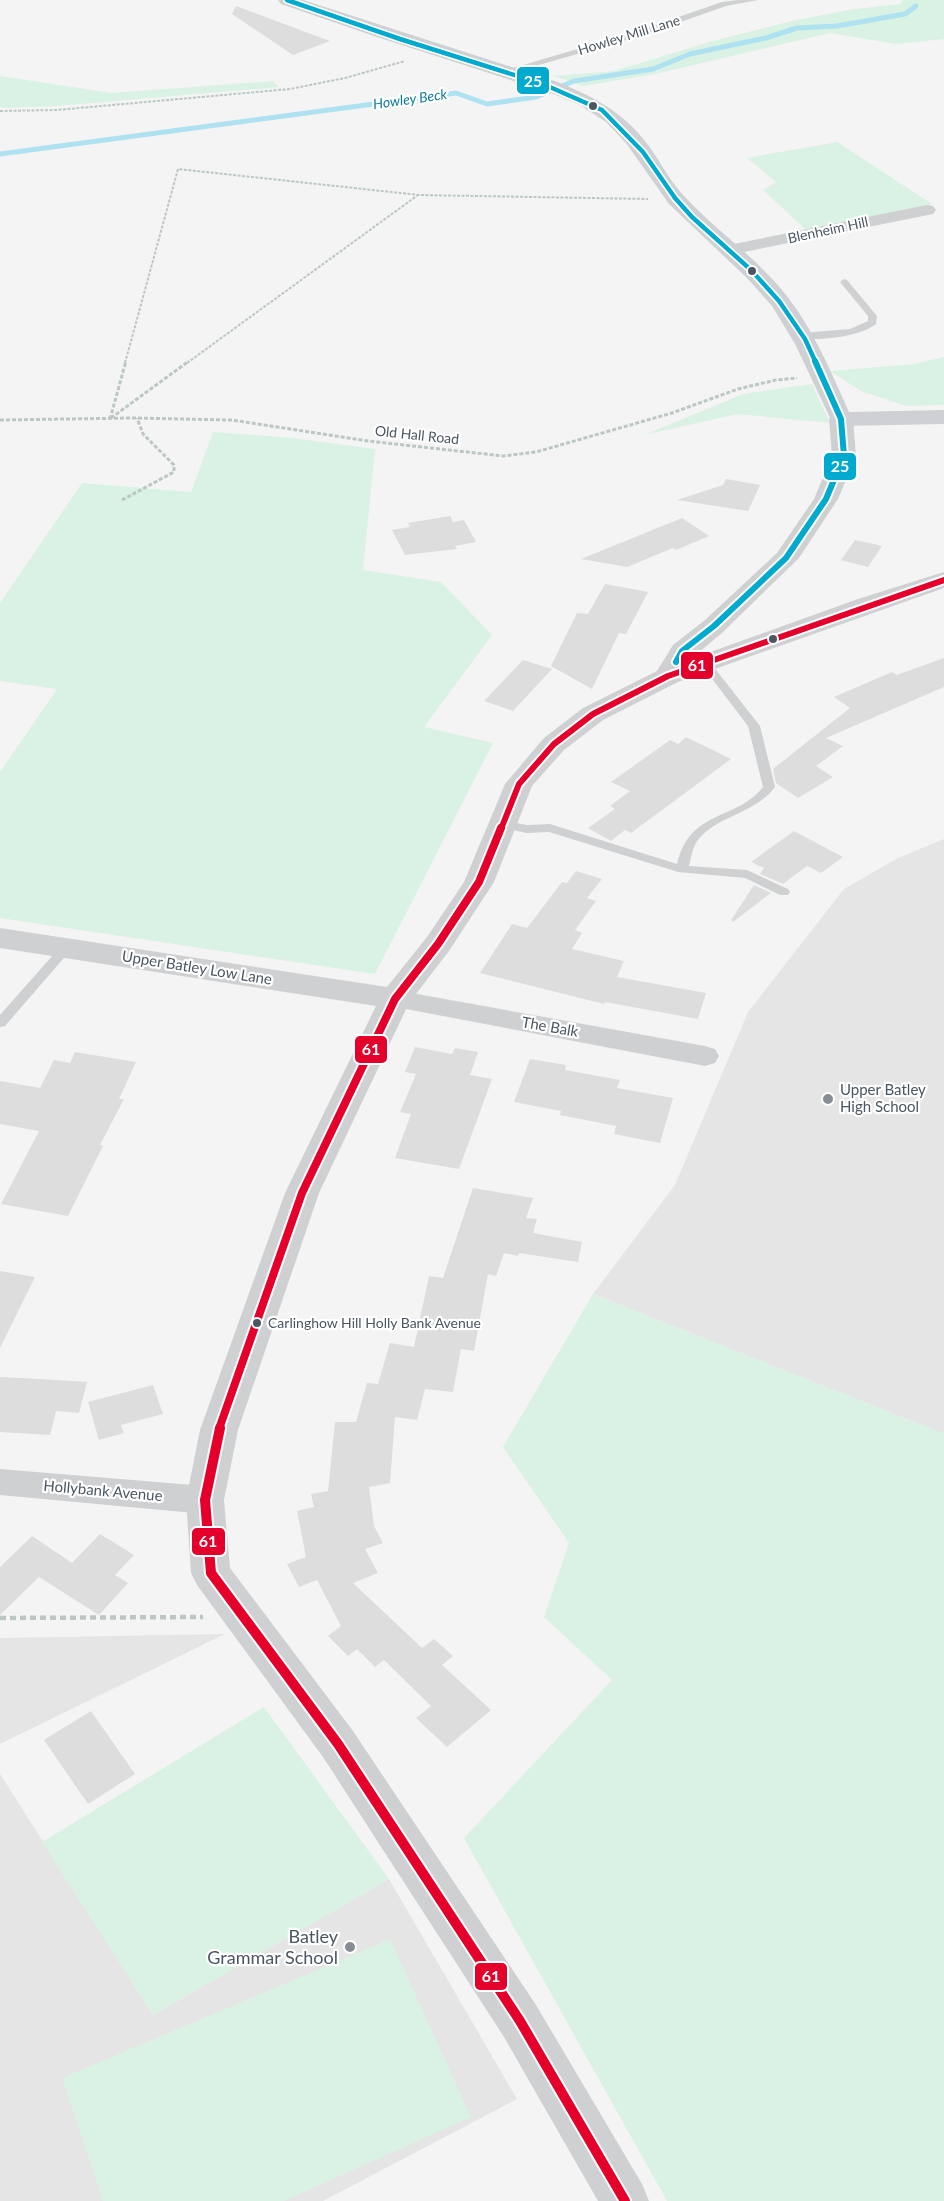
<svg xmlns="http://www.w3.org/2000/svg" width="944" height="2201" viewBox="0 0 944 2201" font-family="Lato,sans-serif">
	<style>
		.education { fill: #e6e5e6 }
		.green { fill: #d9f2e3 }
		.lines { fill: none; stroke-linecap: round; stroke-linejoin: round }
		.stream { stroke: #aee2f0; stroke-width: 5 }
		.building { fill: #ddddde }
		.path-far2 { stroke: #bcc7c4; stroke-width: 2; stroke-dasharray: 3 1.5; stroke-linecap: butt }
		.path-far1 { stroke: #bcc7c4; stroke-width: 3; stroke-dasharray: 4 2; stroke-linecap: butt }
		.path { stroke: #bcc7c4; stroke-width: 4.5; stroke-dasharray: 6 4; stroke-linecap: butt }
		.service { fill: #ced0d2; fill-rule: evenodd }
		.minor { fill: #ced0d2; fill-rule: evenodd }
		.tertiary { fill: #ced0d2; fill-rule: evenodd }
		.secondary { fill: #ced0d4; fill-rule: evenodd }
		.bus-1-far1-casing { stroke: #fff; stroke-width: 8 }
		.bus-1-casing { stroke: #fff; stroke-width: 10 }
		.bus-2-far2-casing { stroke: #fff; stroke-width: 10 }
		.bus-2-far1-casing { stroke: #fff; stroke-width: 12 }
		.bus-2-casing { stroke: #fff; stroke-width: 14 }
		.bus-1-far1 { stroke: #00a9ce; stroke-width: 4.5 }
		.bus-1 { stroke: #00a9ce; stroke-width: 6 }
		.bus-2-far2 { stroke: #e4002b; stroke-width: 6 }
		.bus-2-far1 { stroke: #e4002b; stroke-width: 8 }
		.bus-2 { stroke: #e4002b; stroke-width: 10 }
		.bus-dot { fill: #4a5661; stroke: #fff; stroke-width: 2 }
		.poi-dot { fill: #868d94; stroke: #fff; stroke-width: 2 }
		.labels { text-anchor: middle; stroke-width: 4.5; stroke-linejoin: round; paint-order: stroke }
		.far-street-label { font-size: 14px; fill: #4a5661; stroke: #fff }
		.far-water-label { font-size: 14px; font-style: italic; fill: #0c7c9b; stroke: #fff }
		.bus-label { font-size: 14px; fill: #4a5661; stroke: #fff; text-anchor: start }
		.street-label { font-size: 15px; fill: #4a5661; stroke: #fff }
		.poi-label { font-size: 15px; fill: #4a5661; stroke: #fff; text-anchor: start }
		.near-poi-label { font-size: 18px; fill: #4a5661; stroke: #fff; text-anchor: end }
		.line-badge { stroke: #fff; stroke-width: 2 }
		.badge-label { font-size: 16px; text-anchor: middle; font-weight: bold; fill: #fff }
	</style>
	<rect width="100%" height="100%" fill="#f4f4f4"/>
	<!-- education -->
	<path class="education" d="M944,839V1434L593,1294L675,1185L748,1012L844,889L898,858Z
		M225,1634L0,1744V1638Z
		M0,1774L153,2015L389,1879L517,2099L323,2201H0Z"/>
	<!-- green -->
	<path class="green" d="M903,0H944V39L896,44L830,33L655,74L583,86L554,76L614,71L713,41L792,21L848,10L900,4Z
		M0,76L112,93L273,81L279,87L57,106L6,108L0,107Z
		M837,142L932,204L806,230L763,190L776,182L747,158Z
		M944,357V405L906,406L861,391L830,371L914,364Z
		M812,384L830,423L737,414L644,435L743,394Z
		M213,432L292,438L375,449L363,570L441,582L492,635L424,727L493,743L375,974L0,918V772L57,689L0,681V603L82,483L191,492Z
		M593,1294L944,1434V2201H667L464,1838L612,1680L544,1617L569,1543L503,1447Z
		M264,1707L389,1879L153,2015L42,1842Z
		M390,1939L471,2117L284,2201H103L62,2078Z"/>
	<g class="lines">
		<!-- stream -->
		<path class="stream" d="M0,154L456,93L487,104L536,97L574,81L653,69L690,54L766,38L797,28L837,26L905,14L916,6"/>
	</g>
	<!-- building -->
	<path class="building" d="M236,6L330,41L293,55L232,14Z
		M726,479L760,485L748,511L677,500L723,485Z
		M450,516L453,522L464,520L476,542L455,546L457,549L405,555L392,530L410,527L408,523Z
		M682,518L709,536L676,550L673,548L627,567L581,559Z
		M855,540L882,546L868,567L841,560Z
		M605,584L648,592L626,634L619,633L592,689L551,666L577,613L588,614Z
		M944,658V687L826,738L843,746L816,766L833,777L798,798L776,783L773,769L850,708L834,697L892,672L897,675Z
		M523,660L552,669L513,711L484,701Z
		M686,737L731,759L631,833L625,830L611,841L588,828L615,809L610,806L630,791L611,782L670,740L678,744Z
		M794,831L843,857L821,873L807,866L783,884L760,874L764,868L751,862Z
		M576,871L602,879L587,898L596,901L575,930L582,933L572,949L624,961L617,977L706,993L698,1019L605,1002L604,1004L480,973L512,924L527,928L562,882L567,883Z
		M754,885L771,893L733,922L731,920Z
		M415,1047L452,1054L455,1048L478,1052L470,1075L492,1079L459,1169L395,1158L411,1114L400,1112L416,1074L405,1072Z
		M75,1052L136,1062L119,1099H124L100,1145L103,1146L68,1216L1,1204L39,1131L0,1124V1081L40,1088L54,1060L70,1063Z
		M530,1059L566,1065L565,1070L620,1080L617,1088L673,1098L660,1143L614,1134L616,1126L560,1115L561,1111L514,1102Z
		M473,1188L533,1198L526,1218L537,1219L533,1233L582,1242L578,1262L519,1253L518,1256L504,1253L496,1276L488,1274L474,1351L461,1349L453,1392L425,1389L417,1420L395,1417L390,1483L369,1487L374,1526L383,1543L365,1549L378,1573L353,1583L422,1648L434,1639L453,1656L442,1665L491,1710L447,1747L416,1718L431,1706L384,1660L375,1667L357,1649L348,1656L328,1636L341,1626L317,1580L299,1587L287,1564L306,1557L297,1511L314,1507L311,1494L328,1491L335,1422H356L367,1383L378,1384L390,1343L414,1347L429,1276L443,1278Z
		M0,1271L35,1277L0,1348Z
		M0,1377L23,1378L87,1382L79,1413L56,1411L50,1435L0,1432Z
		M153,1385L163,1414L121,1425L124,1433L99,1440L88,1402Z
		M100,1534L134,1555L115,1575L128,1583L99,1615L39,1577L0,1615V1567L32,1536L72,1563Z
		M91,1711L135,1774L88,1804L44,1740Z"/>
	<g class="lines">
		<!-- path-far2 -->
		<path class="path-far2" d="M0,111L57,110L290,89L345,78L405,61
			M125,363L178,169L419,195L648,199
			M187,363L418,195"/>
		<!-- path-far1 -->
		<path class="path-far1" d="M111,418L189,361
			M110,419L126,361
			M0,420L132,418L232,420L368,441L503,456L536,452L672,413L738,389L776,380L797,378
			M122,500L174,472V465L143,434L137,418"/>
		<!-- path -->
		<path class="path" d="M0,1618L203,1617"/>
		<!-- service -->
		<path class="service" d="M738,0H758L726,6L644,35L507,74L500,72L638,31L722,2Z
			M844,279L847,280L877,316L876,324C860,337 819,341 799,338V334L802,333L850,329L868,321V316L840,282Z
			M705,660L709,661L760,726L775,787C754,815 713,816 696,843C692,850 691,858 689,866L747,870L788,889L790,892L788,895H780L745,878L678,872L549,832L527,833L498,827L496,824L502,820L527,825L550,824L677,864C691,808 735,822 763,787L748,726L700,663Z
			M65,945L69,946L71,949L69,952L5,1026L0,1027V1015L61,946Z"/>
		<!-- minor -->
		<path class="minor" d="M927,205L933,206L936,210L933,214L729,255L723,254L720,250L723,246L729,245Z
			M395,990L705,1046L715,1049L719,1056L715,1063L705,1066L385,1005L381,999L385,993Z
			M0,1469L205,1486L217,1490L222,1500L217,1510L205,1514L0,1495Z"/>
		<!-- tertiary -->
		<path class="tertiary" d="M841,412L849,414L853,419L856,456L838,499L799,558L723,632L691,659L858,599L944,572V588L678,682L603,720L564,750L532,786L494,882L449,951L409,1003L319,1193L238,1430L224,1500L230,1568L353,1731L536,2005L642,2184L649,2201H598L504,2037L323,1757L197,1585L191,1573L186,1500L200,1430L285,1193L376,1006L0,948V928L387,987L427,937L464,882L505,784L544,738L583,708L657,671L673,645L705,620L777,553L814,499L832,456L829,419L833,414Z"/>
		<!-- secondary -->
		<path class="secondary" d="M278,0H303L549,79C590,94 623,111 649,146C661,163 671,183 686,198C714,228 748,252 775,282C809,319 829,367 849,412L944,410V424L841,426L833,424L795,344L772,306L748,279L669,204L626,143L606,122L580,105L551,93L377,37L281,4Z"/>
		<defs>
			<path id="bus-1-far1" d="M287,0L400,39L543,84L602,110L643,152L675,198L692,217L751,270L779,301L805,339L816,363"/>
			<path id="bus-1" d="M676,662L682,651L714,626L786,558L826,499L844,456L841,419L815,361"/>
			<path id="bus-2-far2" d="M501,829L519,784L554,744L593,714L668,676L944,580"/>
			<path id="bus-2-far1" d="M219,1429L302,1193L395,999L438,944L479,882L501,828"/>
			<path id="bus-2" d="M220,1428L205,1500L211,1573L338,1744L520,2021L625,2201"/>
		</defs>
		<!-- bus-1-far1 casing -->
		<use href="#bus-1-far1" class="bus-1-far1-casing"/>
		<!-- bus-1 casing -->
		<use href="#bus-1" class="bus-1-casing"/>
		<!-- bus-2-far2 casing -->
		<use href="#bus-2-far2" class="bus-2-far2-casing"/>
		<!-- bus-2-far1 casing -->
		<use href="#bus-2-far1" class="bus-2-far1-casing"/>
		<!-- bus-2 casing -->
		<use href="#bus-2" class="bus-2-casing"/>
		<!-- bus-1-far1 -->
		<use href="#bus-1-far1" class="bus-1-far1"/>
		<!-- bus-1 -->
		<use href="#bus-1" class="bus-1"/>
		<!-- bus-2-far2 -->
		<use href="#bus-2-far2" class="bus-2-far2"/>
		<!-- bus-2-far1 -->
		<use href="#bus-2-far1" class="bus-2-far1"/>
		<!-- bus-2 -->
		<use href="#bus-2" class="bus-2"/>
	</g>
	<!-- markers -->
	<g class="bus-dot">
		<circle cx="593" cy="106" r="5"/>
		<circle cx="752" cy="271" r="5"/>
		<circle cx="773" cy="639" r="5"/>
		<circle cx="257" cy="1323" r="5"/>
	</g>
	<g class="poi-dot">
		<circle cx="828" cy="1099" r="6"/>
		<circle cx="350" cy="1947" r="6"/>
	</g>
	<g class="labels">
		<!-- far-street labels -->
		<g class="far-street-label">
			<text transform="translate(629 35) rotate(-17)" y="5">Howley Mill Lane</text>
			<text transform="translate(828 230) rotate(-12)" y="5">Blenheim Hill</text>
			<text transform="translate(417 435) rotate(6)" y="5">Old Hall Road</text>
		</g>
		<!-- far-water labels -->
		<g class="far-water-label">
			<text transform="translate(410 99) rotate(-8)" y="5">Howley Beck</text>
		</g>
		<!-- bus labels -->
		<g class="bus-label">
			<text x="268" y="1328">Carlinghow Hill Holly Bank Avenue</text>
		</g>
		<!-- street labels -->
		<g class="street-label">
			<text transform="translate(197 968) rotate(9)" y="5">Upper Batley Low Lane</text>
			<text transform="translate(550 1027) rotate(10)" y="5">The Balk</text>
			<text transform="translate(103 1491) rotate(5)" y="5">Hollybank Avenue</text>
		</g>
		<!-- poi labels -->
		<g class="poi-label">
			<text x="840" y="1095">Upper Batley<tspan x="840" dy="17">High School</tspan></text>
		</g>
		<!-- near-poi labels -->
		<g class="near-poi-label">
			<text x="338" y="1943">Batley<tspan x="338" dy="21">Grammar School</tspan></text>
		</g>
	</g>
	<g class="line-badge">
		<rect x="516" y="66" width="34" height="29" rx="6" fill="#00a9ce"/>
		<rect x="823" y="452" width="34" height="29" rx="6" fill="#00a9ce"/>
		<rect x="680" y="651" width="34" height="29" rx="6" fill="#e4002b"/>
		<rect x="354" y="1035" width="34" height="29" rx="6" fill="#e4002b"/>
		<rect x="191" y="1527" width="35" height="29" rx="6" fill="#e4002b"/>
		<rect x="474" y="1962" width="34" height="29" rx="6" fill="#e4002b"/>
	</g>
	<g class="badge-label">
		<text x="533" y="87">25</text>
		<text x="840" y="472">25</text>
		<text x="697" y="671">61</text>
		<text x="371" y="1055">61</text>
		<text x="208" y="1547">61</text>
		<text x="491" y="1982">61</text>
	</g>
</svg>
